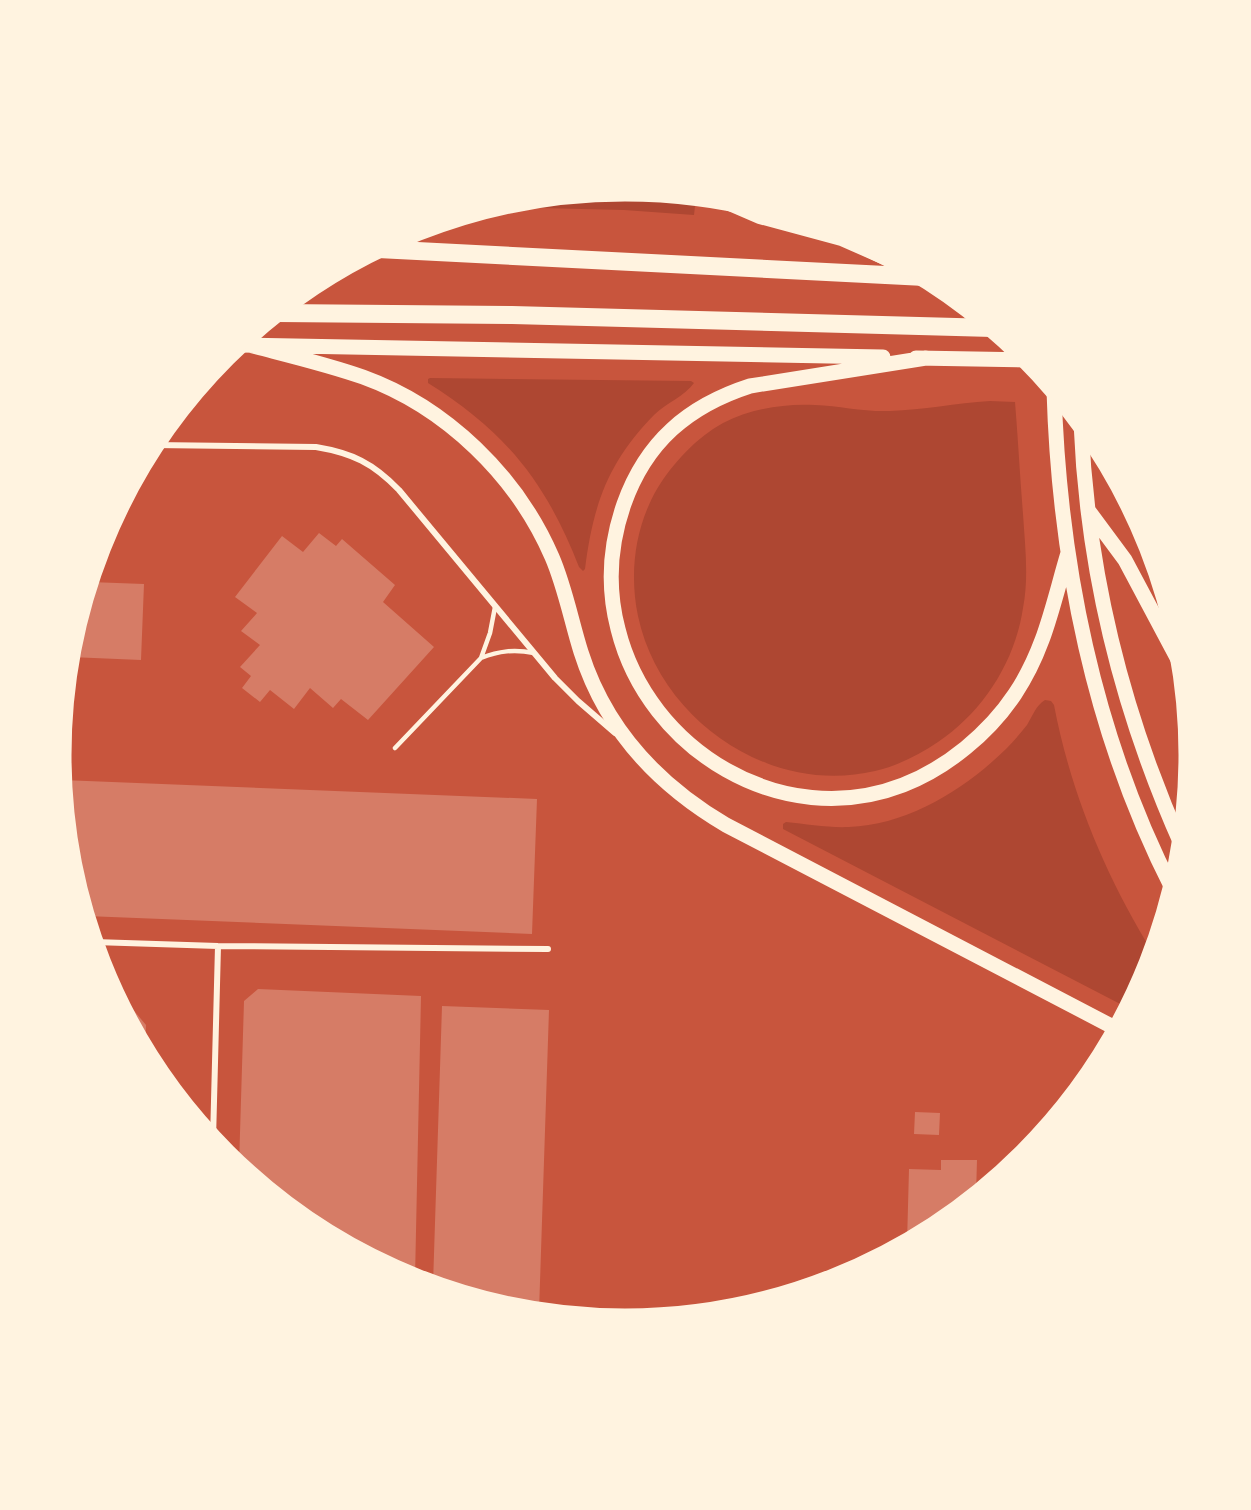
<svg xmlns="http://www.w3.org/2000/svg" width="1251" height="1510" viewBox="0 0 1251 1510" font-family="Ubuntu,sans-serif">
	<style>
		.green { fill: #ae4732 }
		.building { fill: #d67c66 }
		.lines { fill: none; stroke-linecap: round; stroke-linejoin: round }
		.service { stroke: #fff3e0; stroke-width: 4.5 }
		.minor { stroke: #fff3e0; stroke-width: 6 }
		.primary { stroke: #fff3e0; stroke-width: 15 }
		.motorway { stroke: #fff3e0; stroke-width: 18 }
		.rim { fill: none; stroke: #fff3e0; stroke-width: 3 }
	</style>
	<rect width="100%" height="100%" fill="#c8553d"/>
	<!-- green -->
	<path class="green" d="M626,190L680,195L695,206L694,215L624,210L492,207L516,200Z
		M430,378L691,381L694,383C685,396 666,403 654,415C608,462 593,505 585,569L583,571L579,567C546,482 505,431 428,383V379Z
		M990,401L1015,402C1018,439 1020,477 1023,514C1025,546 1029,577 1023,608C1015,662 983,712 938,742C919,755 897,766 875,771C770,796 660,720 638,616C629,573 635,527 657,489C673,463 696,438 723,423C750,409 785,403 815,405C840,406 864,412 890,411C923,410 956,403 990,401Z
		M1045,700L1051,701L1054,705C1071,794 1106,877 1153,953L1148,972L1128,1008L783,829V824L786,822C807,824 828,828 849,827C908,825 965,789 1006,749C1013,742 1020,734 1027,725C1032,717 1036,705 1045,700Z"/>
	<!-- building -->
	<path class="building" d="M319,533L336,546L342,539L395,585L383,602L434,647L368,720L341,699L333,708L310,688L294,709L270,690L260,702L242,688L251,676L240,667L260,645L241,631L257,613L235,597L282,536L303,552Z
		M90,582L144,584L141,660L70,657L71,644Z
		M62,780L537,799L532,934L86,916L71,865Z
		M258,989L421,996L415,1279L311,1225L239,1166L244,1001Z
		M115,994H120L146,1025L145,1050Z
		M442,1006L549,1010L539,1312L515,1310L433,1285Z
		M915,1112L940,1113L939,1135L914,1134Z
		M941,1160H977L976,1195L939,1225L907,1243L909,1169L941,1170Z"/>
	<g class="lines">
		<!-- service -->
		<path class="service" d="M481,658C499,651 514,649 534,653
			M395,748L481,658L490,633L495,607"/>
		<!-- minor -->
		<path class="minor" d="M153,445L316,447C352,453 373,463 399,490L555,678L578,701L615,733
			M94,942L218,946L548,949
			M213,1140L218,946"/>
		<!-- primary -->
		<path class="primary" d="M238,345L883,357
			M249,345C287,355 326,364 363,377C446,407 517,476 552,557C565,587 571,620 581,652C605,728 658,785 726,825L1117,1029
			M916,358L1030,360
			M926,358L750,386C688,406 646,442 624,504C610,544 607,587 618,629C648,750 782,832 903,785C947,768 989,733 1015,694C1045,649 1053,603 1068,553
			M1054,390C1059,562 1094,736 1173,890
			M1081,423C1087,569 1122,712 1182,846
			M1088,510L1125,560L1183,669"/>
		<!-- motorway -->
		<path class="motorway" d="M723,199L760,215L842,237L892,259
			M378,249L925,277
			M277,313L512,315L993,328"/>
	</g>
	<!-- crop -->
	<path d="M0 0H1251V1510H0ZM70 755a555 555 0 1 1 1110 0a555 555 0 1 1-1110 0Z" fill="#fff3e0" fill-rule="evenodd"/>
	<path class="rim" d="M70 755a555 555 0 1 1 1110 0a555 555 0 1 1-1110 0Z"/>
</svg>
